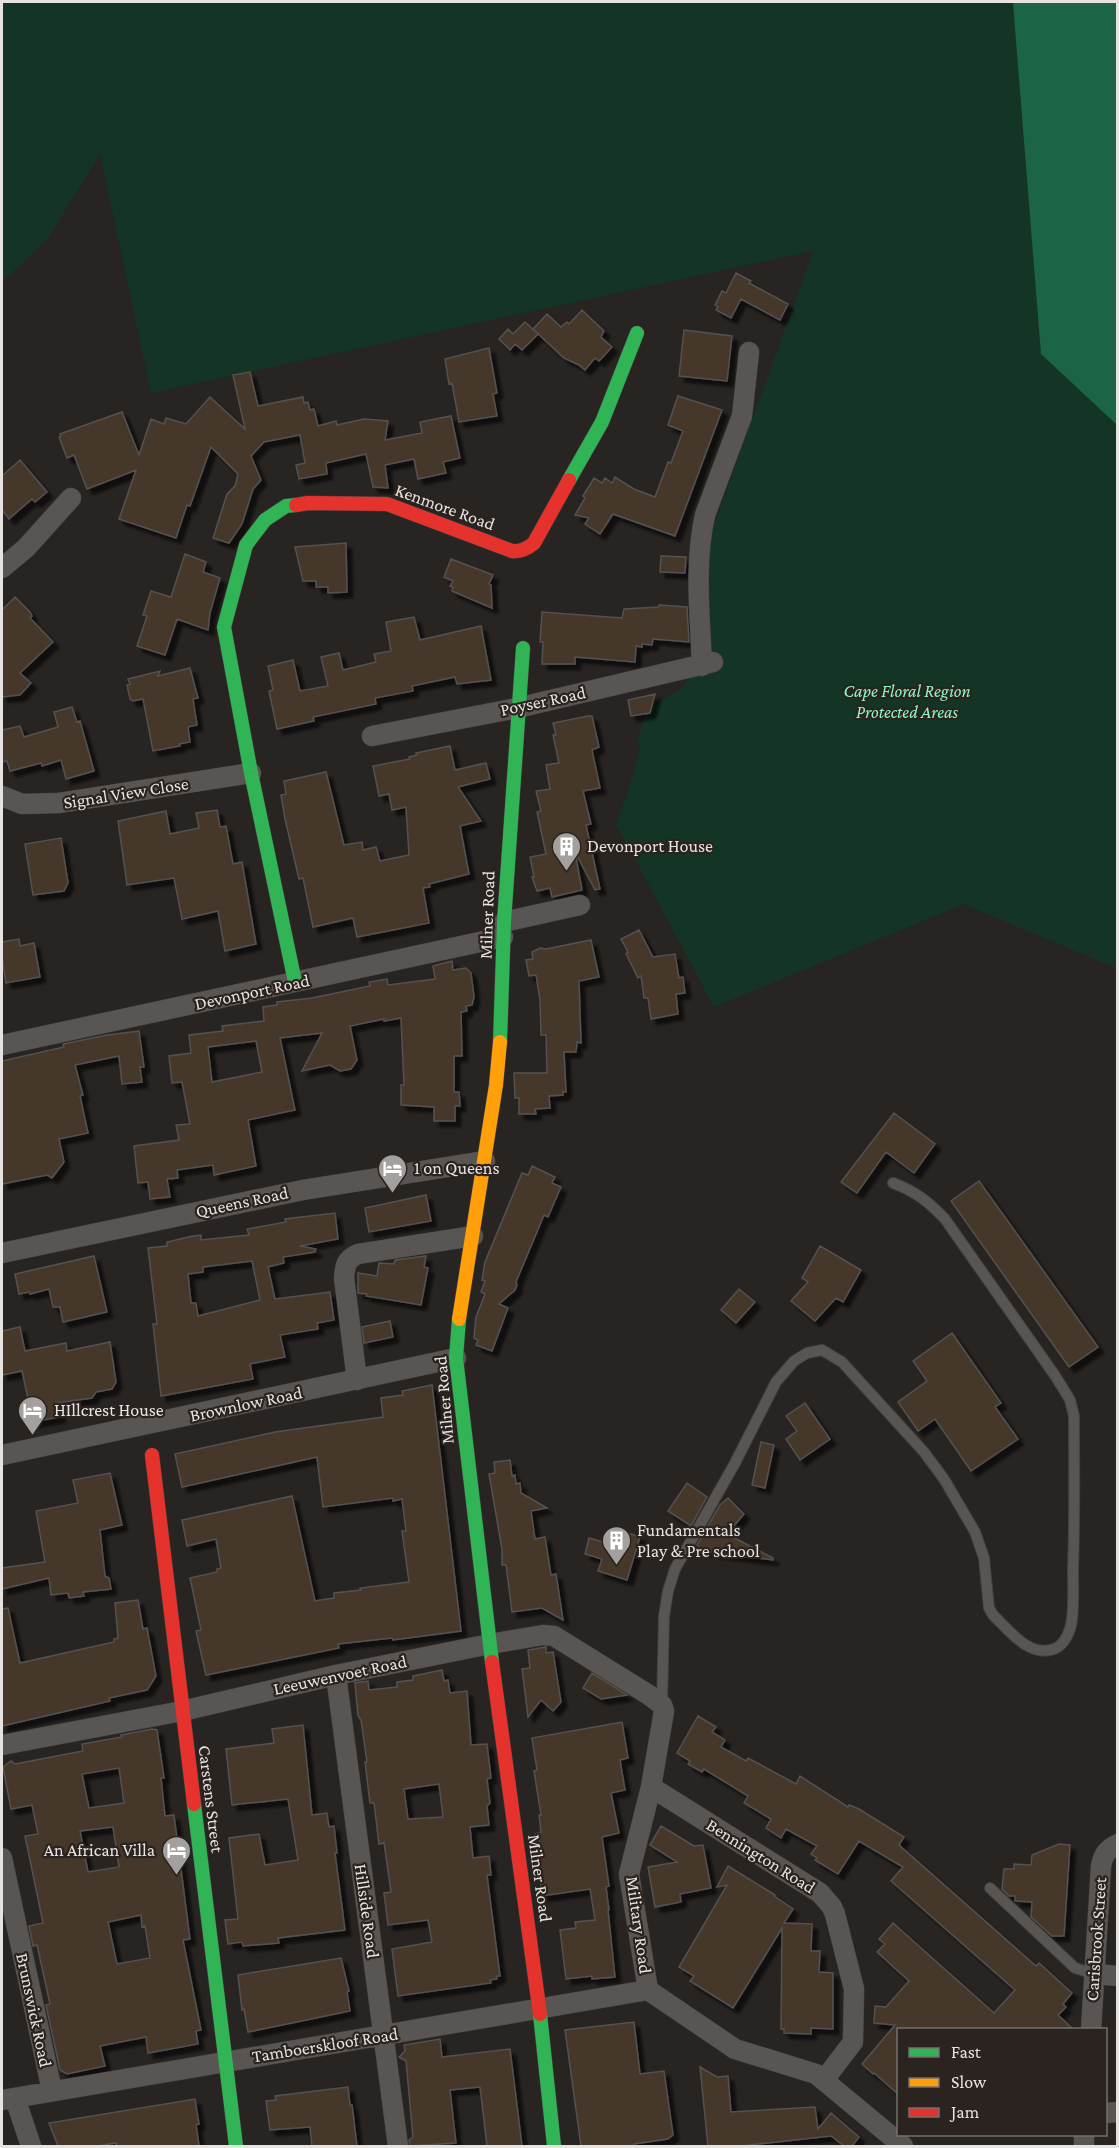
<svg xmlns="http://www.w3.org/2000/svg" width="1119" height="2148" viewBox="0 0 1119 2148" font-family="'Crimson Pro',serif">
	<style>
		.green { fill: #143525 }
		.forest { fill: #1b6445 }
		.building { fill: #44392c; stroke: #54514f; stroke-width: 1.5; fill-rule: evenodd; filter: url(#shadow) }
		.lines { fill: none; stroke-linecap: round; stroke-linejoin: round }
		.lane-casing { stroke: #43403e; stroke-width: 12 }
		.street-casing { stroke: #43403e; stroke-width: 21 }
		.fast-casing { stroke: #43403e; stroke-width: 15 }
		.slow-casing { stroke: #43403e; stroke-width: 15 }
		.jam-casing { stroke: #43403e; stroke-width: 15 }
		.lane { stroke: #585553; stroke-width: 10 }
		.street { stroke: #585553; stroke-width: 20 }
		.fast { stroke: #30b455; stroke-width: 14 }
		.slow { stroke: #ff9f0a; stroke-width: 14 }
		.jam { stroke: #e5322d; stroke-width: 14 }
		.labels { text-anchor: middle; stroke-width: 4.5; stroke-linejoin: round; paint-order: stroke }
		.street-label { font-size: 18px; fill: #e7e3e0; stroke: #2a231f }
		.park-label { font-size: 18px; font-style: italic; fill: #8af8c2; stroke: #2a231f }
		.poi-label { font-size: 18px; fill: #e7e3e0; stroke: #2a231f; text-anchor: start }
	</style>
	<defs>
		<filter id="shadow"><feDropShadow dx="5.5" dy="5.5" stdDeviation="1.5" flood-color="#0009"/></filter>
	</defs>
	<rect width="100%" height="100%" fill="#272422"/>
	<!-- green -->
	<path class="green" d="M2,2H1117V969L964,904L714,1007L616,824L628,791L641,745L637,743L646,711L683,687L704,647L705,550L813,251L151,393L100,154L47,240L2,282Z"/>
	<!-- forest -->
	<path class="forest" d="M1025,2H1117V425L1041,354L1013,3Z"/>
	<!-- building -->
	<path class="building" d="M736,273L751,281L749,283L788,304L780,320L741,299L731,318L716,310L718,307L715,305L722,291L726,293Z
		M582,310L604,331L601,337L612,347L599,361L595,358L585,370L579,365L564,358L533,329L547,314L561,327L567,322L569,324Z
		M525,322L538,334L522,350L515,344L510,350L499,339L508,329L513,334Z
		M684,330L732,336L727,381L679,376Z
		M489,348L497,393L493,394L497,416L459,422L452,383L449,384L445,359Z
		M250,372L258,406L303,397L304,403L308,402L310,410L314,409L318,426L336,421L337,425L364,419L388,421L385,440L422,433L420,422L451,416L460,458L443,462L446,473L418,479L414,459L385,465L388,488L373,487L366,454L326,463L327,474L299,479L296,465L305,463L300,435L264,442L251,456L261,480L253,489L242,524L229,543L213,538L227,494L235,486L238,474L211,447L190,506L187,505L176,538L119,519L136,470L87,489L74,455L67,458L59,437L61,436L60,434L122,412L139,455L151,419L164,424L166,418L186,424L210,397L245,429L233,375Z
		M678,396L722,410L675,536L613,514L600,534L585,524L589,518L575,515L585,498L583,496L594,478L602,483L605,478L612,483L615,477L634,489L655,497L668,462L671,463L683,431L668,425Z
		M20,460L47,492L35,502L32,499L9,519L2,510V476Z
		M346,543L347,592L328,593V587H316V581H303L295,547Z
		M185,554L206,562L203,572L220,578L210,613L208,630L177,619L165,655L137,646L147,616L143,615L151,591L171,597Z
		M661,556L686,557L685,573L660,572Z
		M451,559L493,575L489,584L491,585L492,608L452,591L453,587L450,586L453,581L444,577Z
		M15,597L30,612L32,616L30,618L53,642L20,673L31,683L20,695L2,697V610Z
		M659,605L687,607L689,642L653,639L652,645L642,644V647L636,646L635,662L575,657V664H542L543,642H540L542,612L622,618L624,609L659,607Z
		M414,617L420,640L481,626L491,680L457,684L455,677L412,686L413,691L375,698L376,704L313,717L314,721L277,729L269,691L273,690L268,666L293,660L300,691L328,686L321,657L339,653L343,670L376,662L374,654L391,651L386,622Z
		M190,668L198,698L193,699L197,725L188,727L190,742L179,744L180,746L153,751L143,699L133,701L130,699L127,685L130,684L128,679L160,671L158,676Z
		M655,694L650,713L631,716L628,700Z
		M72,707L77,722L80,721L94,771L66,779L61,760L42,766L41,763L10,771L7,761L2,762V730L20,726L24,737L58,727L54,712Z
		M588,716H592L599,747L592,750L600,788L583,791L591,824L586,825L600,889L595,890L575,852L582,890L552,897L550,888L537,891L532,877H534L530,857L546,854L537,812L541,811L536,791L550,789L546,765L559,763L553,735H556L553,723Z
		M450,746L455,770L486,763L490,779L458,787L481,821L460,826L469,874L429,884L430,887L423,888L429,923L357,937L353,918L313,927L303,878L299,879L285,819L281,795L286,794L284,781L326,772L344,845L362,842L363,850L376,847L380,861L409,855L406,807L392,810L389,794L379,796L373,766L410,759L409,757L417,755L416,753Z
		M217,810L220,827L226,826L233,864L242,862L256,944L225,951L218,911L182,919L174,878L127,885L118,821L166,811L170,834L199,828L196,813Z
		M61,838L68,883L64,891L33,895L25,844Z
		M639,930L653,957L675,954L679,978L683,977L685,993L676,994L678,1014L651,1019L648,998H644L641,976L638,978L626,954L628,952L621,939Z
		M19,939L20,946L34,943L40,977L6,983L2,957V942Z
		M591,940L599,977L579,981L581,1043L577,1042L576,1052H564L566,1092H563V1095L549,1096L550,1108L535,1109L536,1114H519V1098H515L514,1073H547L546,1035H541L540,1000L536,975L529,976L526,960L533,959L532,952L540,948L546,949Z
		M452,961L453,970L466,968L471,973L474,997L472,1005L466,1006L467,1011L461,1012L462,1056H454V1092H459L460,1106H455V1121H434V1107L401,1105V1085H404L401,1018L384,1021V1019L350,1026L357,1060L351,1069L340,1071L330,1065L302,1071L322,1033L280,1038L295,1110L248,1120L256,1166L214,1175L213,1165L177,1170L178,1178L167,1179L170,1197L150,1199L148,1182L138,1183L134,1146L179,1140L176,1125L190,1124L182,1082L172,1083L169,1056L191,1053L189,1035L223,1031L222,1026L264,1021L263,1007L277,1005V1002L312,998L370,986L369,982L387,979L388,985L435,979L433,966ZM256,1041L262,1072L212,1082L208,1047Z
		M139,1031L144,1067H140L142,1082L122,1084L119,1056L75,1065L83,1095L80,1096L88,1133L59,1139L64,1162L52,1178L47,1175L2,1184V1061L64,1047L63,1044L107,1035Z
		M894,1113L935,1144L914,1173L886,1152L857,1193L841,1182Z
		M532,1166L555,1177L552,1183L561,1187L548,1217L544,1215L516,1282L517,1285L515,1290L499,1304L508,1308L492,1351L476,1345L478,1340L474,1338L476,1317L485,1294L481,1292L485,1281L482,1280L485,1262L522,1173L528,1175Z
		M979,1181L1098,1347L1069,1367L951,1201Z
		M426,1195L431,1221L369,1232L365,1208Z
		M335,1213L338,1239L300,1246L316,1249L315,1252L283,1257L284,1263L268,1267L275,1299L330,1292L334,1320L317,1323L318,1329L280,1335L285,1357L250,1364L253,1379L161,1396L153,1324H157L148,1248L167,1246V1242L193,1236L201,1235V1240L249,1235L247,1229L286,1222L285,1219ZM252,1261L260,1300L198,1316L196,1303H191L188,1274L203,1272V1267Z
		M820,1246L861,1270L843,1302L836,1298L815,1321L791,1301L808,1282L802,1278Z
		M94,1256L107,1312L63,1322L60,1307H53L49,1289L30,1294L29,1292L19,1294L15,1274Z
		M426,1256L424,1267L428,1268L421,1305L366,1296L367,1294L358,1293V1273L377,1276L379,1263L394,1264L395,1260Z
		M739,1289L755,1302L736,1323L721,1310Z
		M390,1321L393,1337L364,1343L362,1327Z
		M20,1327L25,1351L66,1343L67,1351L110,1342L116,1382L112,1389L96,1392L92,1398L57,1403L60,1417L33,1422L22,1371L2,1375V1331Z
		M952,1333L1001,1403L995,1407L1018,1439L971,1471L935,1419L918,1431L898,1402L927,1381L913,1361Z
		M432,1385L461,1631L393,1640L392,1638L338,1644L339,1648L206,1675L196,1631L201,1630L190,1578L217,1572V1569L221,1568L216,1539L187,1546L182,1520L292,1496L315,1601L334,1598V1593L361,1590L360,1588L409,1582L402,1531H406L402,1499L393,1501V1498L323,1507L317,1457L182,1487L175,1454L275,1432L383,1417L381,1398L403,1395L402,1391Z
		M805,1403L830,1439L800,1460L786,1439L797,1431L786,1416Z
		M761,1442L774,1445L765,1488L752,1485Z
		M510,1460L512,1476L515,1475L516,1484L520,1483L521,1493L547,1508L531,1511L535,1539L545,1537L551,1575L556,1574L563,1620L542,1608L512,1612L506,1565H502V1549L489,1474L495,1473L494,1462Z
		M110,1473L122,1525L100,1530L105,1576L109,1578L111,1589L83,1592L84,1596L69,1598L68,1593L51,1595L49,1578L2,1589V1568L45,1562L36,1511L78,1503L73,1480Z
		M687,1483L707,1497L691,1526L668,1511Z
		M728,1498L744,1514L727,1534L773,1558V1560L704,1551L697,1545L720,1505Z
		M625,1532L640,1537L627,1580L598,1571L602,1559L585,1554L589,1538L621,1547Z
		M138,1600L143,1629L147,1628L156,1676L147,1690L109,1698L110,1701L2,1726V1609L8,1608L20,1663L114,1642V1639L118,1638L115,1603Z
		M546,1647V1653L553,1652L561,1702L553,1711L541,1700L528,1717L522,1669L530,1668L528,1650Z
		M442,1670L444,1681L448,1680L450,1693L467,1691L471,1745L487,1744L491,1778L487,1779L490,1803L487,1806L489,1825L470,1827L473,1858L489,1856L491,1875H487L500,1976H496L497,1979L490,1980L491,1983L398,1996L392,1949L432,1942L428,1920L388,1925L384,1893L391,1892L384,1843L379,1844L374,1803H370L365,1762H367L361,1720L358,1716L355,1683L368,1681L369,1690L397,1687V1682L413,1680V1676ZM439,1784L443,1817L408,1819L404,1789Z
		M592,1673L627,1695L601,1699L583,1688Z
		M698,1716L716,1727L712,1732L725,1740L721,1747L746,1761L748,1758L796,1784L800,1776L848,1807L849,1805L859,1809L904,1837L899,1845L1036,1966L1039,1963L1072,1993L1063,2004L1066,2007L1058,2015L1074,2030H898V2094L874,2073L873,2074L862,2064L895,2025L874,2023L875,2006L886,2007L909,1981L877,1952L885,1944L879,1939L893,1923L994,2013L1015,1990L891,1881L903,1867L859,1841L838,1874L815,1860L817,1858L811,1854L817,1846L786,1829L781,1838L766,1828L771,1819L744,1803L748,1796L704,1769L702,1772L688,1764L690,1761L677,1753Z
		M622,1722L628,1758L620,1760L625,1790L611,1793L619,1833L602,1837L609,1886L606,1887L609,1910H608L615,1977L592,1979V1976L566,1979L560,1930L576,1928L575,1922L595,1920L590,1889L542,1896L535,1834L541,1832L539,1815H541L534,1771L537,1770L532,1738Z
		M303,1725L312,1815L327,1813L329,1827L334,1826L337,1853H335L345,1930L278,1938L279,1943L243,1946L242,1942L228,1944L225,1920L238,1919L229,1838L259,1834L265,1865L298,1860L288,1799L232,1805L226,1749L274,1743L272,1729Z
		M152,1729L157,1730L164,1778H161L165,1816L174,1815L190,1939L183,1940L201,2030L196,2031L198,2044L148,2053L146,2037L100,2046L105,2066L67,2074L60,2070L46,2005L50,2004L37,1945L33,1946L29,1926L43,1923L25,1836L38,1834L32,1805L11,1809L3,1767L11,1761L15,1764L83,1751L82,1744L122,1737L121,1735ZM119,1768L124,1803L89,1808L82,1774ZM113,1827L119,1867L88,1872L80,1831ZM141,1915L142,1927L145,1926L150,1958L117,1964L108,1922Z
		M661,1826L694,1846L703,1845L711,1888L680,1894L681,1902L655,1907L648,1867L677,1862L650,1845Z
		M1059,1844L1070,1845L1064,1936H1052L1031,1917L1032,1902L1015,1901V1896H1009L1002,1889L1004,1869H1014V1864L1031,1865L1032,1855Z
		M728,1866L775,1895L774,1896L793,1909L784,1923L812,1924L811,1951H820L819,1972L833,1973V2029L811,2028V2034L784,2033V2029H781L782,1928L733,2008L690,1981L694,1976L679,1967L727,1885L717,1887Z
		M341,1958L349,1991L347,1992L350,2011L248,2032L244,2009L242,2010L238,1975Z
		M634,2022L640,2074L664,2071L673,2135L668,2139L634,2144V2146H581L565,2030Z
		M440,2039L442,2057L510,2049L522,2146H487L480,2087L450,2090L456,2143L410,2146L409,2140L413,2137L406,2061L399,2057L405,2051L404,2045Z
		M700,2067L717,2077L728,2076L731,2112L815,2107L818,2129L831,2113L859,2137L852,2146H844L831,2136L741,2146H708Z
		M348,2087L350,2105H352L357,2146H312L310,2127L270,2130L266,2101L276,2100L275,2096Z
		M195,2099L199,2124L196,2125L199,2146H116V2143L98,2146H58L49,2123Z"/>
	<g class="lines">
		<defs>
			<path id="lane" d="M662,1705L664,1616L668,1591L675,1569L735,1463L776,1382L794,1361L807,1353L822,1350L842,1362L924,1452L944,1479L975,1532L984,1558L989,1608L993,1615C1009,1630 1029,1658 1054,1649C1065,1645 1071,1630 1072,1619C1074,1602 1073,1585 1073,1568C1075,1518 1074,1467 1074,1416L1070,1400L1056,1377L945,1219C929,1202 915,1191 893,1183
				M990,1888L1075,1968L1094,1974"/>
			<path id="street" d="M2,568L26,548L71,498
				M702,666C700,617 694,564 705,515L742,416L749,352
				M372,736L517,708L713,662
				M2,796L22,804L59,803L251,773
				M504,922L580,905
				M2,1045L503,937
				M2,1253L303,1190L485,1161
				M357,1380L344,1278C345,1266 346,1259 358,1254L473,1236
				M2,1455L456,1358
				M336,1675L398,2146
				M2,1745L182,1711L336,1675L490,1644L543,1635L554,1636L649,1695L662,1705L664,1711L651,1787L629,1874L648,1990L735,2049L816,2074L903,2146
				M651,1787L820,1893L832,1907L835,1914L854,1989L853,2042L824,2080
				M2,1858L52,2091
				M1094,1974L1118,1976
				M1091,2030L1101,1866C1103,1855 1107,1849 1118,1844
				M15,2098L31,2146
				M2,2100L648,1990
				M1106,2113L1118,2112
				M1084,2146V2134"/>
			<path id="fast" d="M569,480L602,422L637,333
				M295,982L251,773L224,627L246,545L265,520L286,506L296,505
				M500,1042L504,922L523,648
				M459,1319L456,1358L492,1662
				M194,1804L236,2146
				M540,2014L554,2146"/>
			<path id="slow" d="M459,1319L496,1085L500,1042"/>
			<path id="jam" d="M296,505L308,503L387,504L512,551C521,552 527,549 534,543L569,480
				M152,1455L194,1804
				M492,1662L540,2014"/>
		</defs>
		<!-- lane casing -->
		<use href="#lane" class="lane-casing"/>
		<!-- street casing -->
		<use href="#street" class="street-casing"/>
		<!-- fast casing -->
		<use href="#fast" class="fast-casing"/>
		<!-- slow casing -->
		<use href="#slow" class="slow-casing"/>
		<!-- jam casing -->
		<use href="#jam" class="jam-casing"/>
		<!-- lane -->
		<use href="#lane" class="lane"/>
		<!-- street -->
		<use href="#street" class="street"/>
		<!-- fast -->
		<use href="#fast" class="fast"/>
		<!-- slow -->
		<use href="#slow" class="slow"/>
		<!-- jam -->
		<use href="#jam" class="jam"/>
	</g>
	<!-- icons -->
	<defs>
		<symbol id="building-pin" viewBox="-11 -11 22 30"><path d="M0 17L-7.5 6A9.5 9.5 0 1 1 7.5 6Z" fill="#a4a09e" stroke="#2a231f"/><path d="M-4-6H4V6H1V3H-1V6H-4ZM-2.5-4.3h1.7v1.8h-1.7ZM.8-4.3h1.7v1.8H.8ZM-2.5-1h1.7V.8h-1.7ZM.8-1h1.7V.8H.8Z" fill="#fff"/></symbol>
		<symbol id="hotel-pin" viewBox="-11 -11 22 30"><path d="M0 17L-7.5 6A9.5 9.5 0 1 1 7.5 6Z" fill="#a4a09e" stroke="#2a231f"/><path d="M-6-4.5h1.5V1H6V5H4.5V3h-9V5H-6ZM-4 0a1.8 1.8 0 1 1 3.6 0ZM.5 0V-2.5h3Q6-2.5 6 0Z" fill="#fff"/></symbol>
	</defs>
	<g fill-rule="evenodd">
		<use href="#building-pin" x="550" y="830" width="33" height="45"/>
		<use href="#hotel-pin" x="376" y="1152" width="33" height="45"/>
		<use href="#hotel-pin" x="16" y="1394" width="33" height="45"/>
		<use href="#building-pin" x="600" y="1524" width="33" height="45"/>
		<use href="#hotel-pin" x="160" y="1834" width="33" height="45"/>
	</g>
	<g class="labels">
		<!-- street labels -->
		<g class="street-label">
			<text transform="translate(445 507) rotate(20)" y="6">Kenmore Road</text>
			<text transform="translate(543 701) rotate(-12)" y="6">Poyser Road</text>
			<text transform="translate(126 793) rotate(-9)" y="6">Signal View Close</text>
			<text transform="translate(487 915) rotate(-88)" y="6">Milner Road</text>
			<text transform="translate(252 992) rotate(-12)" y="6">Devonport Road</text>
			<text transform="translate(242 1202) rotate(-12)" y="6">Queens Road</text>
			<text transform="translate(444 1400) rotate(-95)" y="6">Milner Road</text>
			<text transform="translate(246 1404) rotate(-12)" y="6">Brownlow Road</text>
			<text transform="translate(340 1675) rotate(-12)" y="6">Leeuwenvoet Road</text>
			<text transform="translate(211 1799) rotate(83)" y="6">Carstens Street</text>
			<text transform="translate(761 1856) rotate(32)" y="6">Bennington Road</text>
			<text transform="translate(540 1878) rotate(82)" y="6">Milner Road</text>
			<text transform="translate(367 1911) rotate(82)" y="6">Hillside Road</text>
			<text transform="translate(639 1925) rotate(82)" y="6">Military Road</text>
			<text transform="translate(1096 1939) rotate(-86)" y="6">Carisbrook Street</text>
			<text transform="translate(34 2010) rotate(78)" y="6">Brunswick Road</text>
			<text transform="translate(325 2045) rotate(-9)" y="6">Tamboerskloof Road</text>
		</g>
		<!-- park labels -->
		<g class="park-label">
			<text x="907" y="697">Cape Floral Region<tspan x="907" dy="21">Protected Areas</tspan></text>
		</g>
		<!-- poi labels -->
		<g class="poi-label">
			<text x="587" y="852">Devonport House</text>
			<text x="414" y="1174">1 on Queens</text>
			<text x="54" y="1416">HIllcrest House</text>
			<text x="637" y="1536">Fundamentals<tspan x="637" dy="21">Play &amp; Pre school</tspan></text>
			<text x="155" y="1856" text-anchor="end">An African Villa</text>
		</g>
	</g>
	<!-- border -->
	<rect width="1119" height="2148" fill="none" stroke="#e7e3e0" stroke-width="6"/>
	<!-- legend -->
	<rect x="897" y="2028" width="210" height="108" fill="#2a231f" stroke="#76706c" stroke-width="1.5"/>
	<rect x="909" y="2048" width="30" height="9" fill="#30b455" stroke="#76706c" stroke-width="1.5"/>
	<text x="951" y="2058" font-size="18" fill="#e7e3e0">Fast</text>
	<rect x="909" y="2078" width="30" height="9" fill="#ff9f0a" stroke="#76706c" stroke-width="1.5"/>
	<text x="951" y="2088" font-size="18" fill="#e7e3e0">Slow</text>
	<rect x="909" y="2108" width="30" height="9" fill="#e5322d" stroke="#76706c" stroke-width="1.5"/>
	<text x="951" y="2118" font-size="18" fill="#e7e3e0">Jam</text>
</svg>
